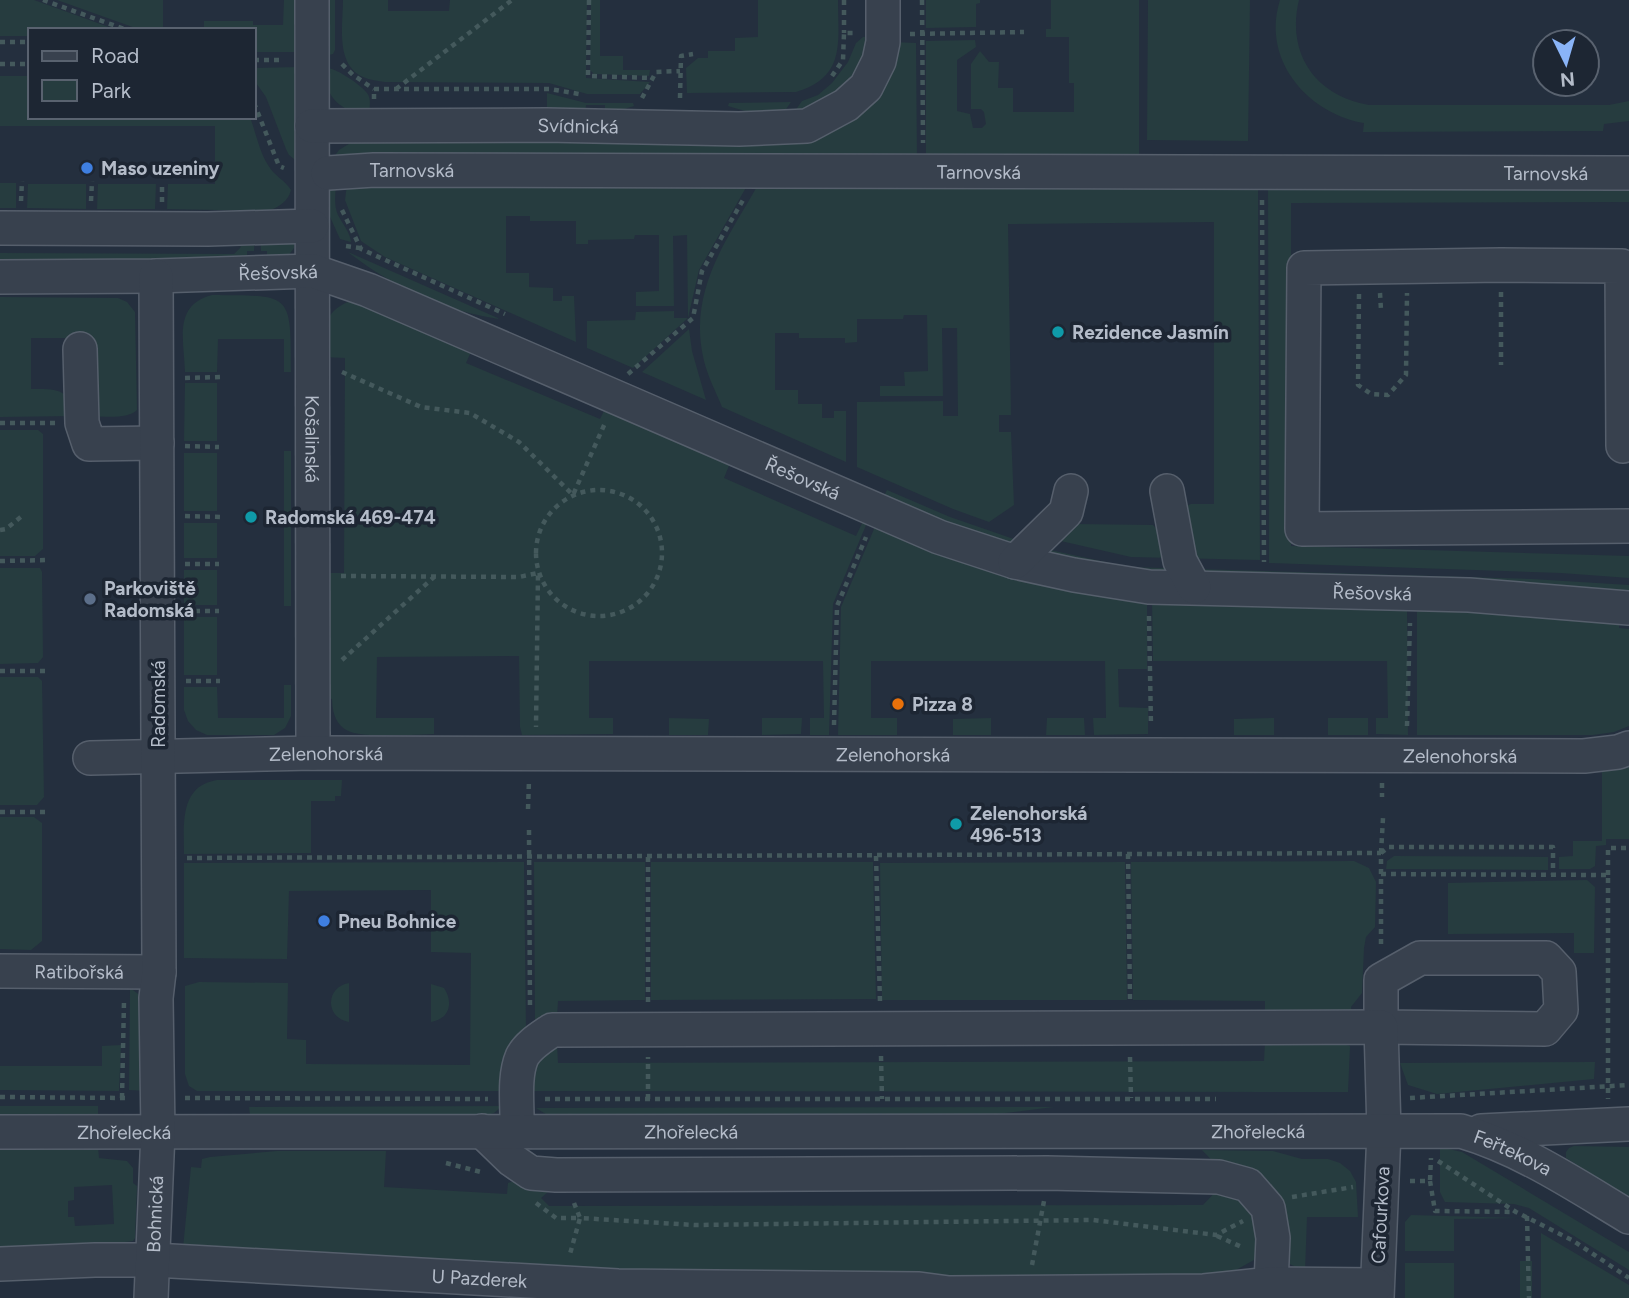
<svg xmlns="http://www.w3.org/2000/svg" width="1629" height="1298" viewBox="0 0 1629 1298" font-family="Figtree,sans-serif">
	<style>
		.green { fill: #263c3f; fill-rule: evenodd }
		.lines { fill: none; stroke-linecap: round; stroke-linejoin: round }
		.minor-casing { stroke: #565f6c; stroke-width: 36 }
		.path { stroke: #44595c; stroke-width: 4.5; stroke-dasharray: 5 5; stroke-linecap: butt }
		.minor { stroke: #38414e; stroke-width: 33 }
		.shop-dot { fill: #3f7fe0; stroke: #1d2633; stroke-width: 2.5 }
		.culture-dot { fill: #0f9aa8; stroke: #1d2633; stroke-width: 2.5 }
		.service-dot { fill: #5c6f8a; stroke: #1d2633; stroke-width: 2.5 }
		.food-dot { fill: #e8710a; stroke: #1d2633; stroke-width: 2.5 }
		.labels { text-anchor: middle; stroke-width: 7; stroke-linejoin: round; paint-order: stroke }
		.street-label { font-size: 19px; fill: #b4bcc9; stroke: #1d2633 }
		.poi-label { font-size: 19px; font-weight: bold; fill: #b4bcc9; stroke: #1d2633; text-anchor: start }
	</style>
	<rect width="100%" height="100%" fill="#242f3e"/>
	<!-- green -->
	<path class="green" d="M0,0H34L117,30H30V36H0Z
		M57,0H163V30H141Z
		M284,0H300V52H254V30H204V21H253V25H283Z
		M326,0H335V50L333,54L323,56Z
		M343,0H388V11H449L450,0H587L586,78L650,82L640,94H587L549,83L385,82C378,81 370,80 363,77C335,64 343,25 343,0Z
		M591,0H600V56H623V70H650L649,76L594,74L590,70Z
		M758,0H838C838,43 846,77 796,92L687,93L686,68L698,58H708V51H735V38L758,37Z
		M926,0H980V3L976,4V27L926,28Z
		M1051,0H1139V156H1629V162L926,161V41L975,40L976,47L957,60V111L970,114L973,128H982L986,124L984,112L981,109H971V64L980,51L989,62H999L998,88H1013V112H1074V83H1069V37H1046V29H1051Z
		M1148,0H1250L1248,141L1147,140Z
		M1280,0H1299C1286,53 1315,96 1369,105H1609L1629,101V121L1604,124L1603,131L1363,132L1364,123C1307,113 1261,59 1280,0Z
		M863,37H870L866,57L845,91L792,115L802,101L818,95L832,83L848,62L856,43Z
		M893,42L916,43L917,161L330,162L339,150L352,142L796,137Z
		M298,67L299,163L289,155L286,149L266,97L254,80V68Z
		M323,67C335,67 360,84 367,93C372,99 369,109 369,116C339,110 326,99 323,67Z
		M0,76H30V117H250C256,133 259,151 268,165C274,176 285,180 291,190C288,202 280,205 270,211L167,209L168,184H215V126H0Z
		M547,93L586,103H633L634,106L605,115V105H586L585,115H547Z
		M791,102L782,115L755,114L728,106L729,103Z
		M0,183H16V208H0Z
		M759,183L1258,184L1260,560L1131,557L1052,539L1074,524L1153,525L1164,537L1178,509L1191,504H1214V222L1008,224L1011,415H999V432H1011L1014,505L989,522L953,509L857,467V402L943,401V416H958L957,328H942L943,396H880V386H905L904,372L928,371L927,315H904L903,319H857V342L845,343V338H799V333H775V390H798V404H822V418H834V411H846V462L722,407C716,392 708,377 704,361C687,291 727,240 759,183Z
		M28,184H86V209L27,208Z
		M98,184H156L155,209H97Z
		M347,184H748L699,270L688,318L633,368L587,348V321L635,320L636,312L674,311V318H688L687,235L673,236L674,306H636V292L659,291V235H635L634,239L588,240V244H576V221H530V216H506V273H529V287L553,288V301H562V296H574L576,342L385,257L361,241L345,200Z
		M1268,184H1629V202L1291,203V546L1629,556V578L1561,573L1269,563Z
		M336,185C335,196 334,206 338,215C343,225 350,232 351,242L340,239L327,210L324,186Z
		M230,234H255L254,251H247V258L0,263V253L234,254L241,247Z
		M260,234L294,242V248L288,256L267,259V251H261Z
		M348,252L500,319C446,312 391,286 348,252Z
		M212,295C291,296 291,291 291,372H284V339H218L217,372H185C184,340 173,305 212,295Z
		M0,297L118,298L127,302L135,312L137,410C126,420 104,416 89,416L88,338H31V389C57,389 69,388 75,416L0,417Z
		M350,301L475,343L466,363L600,419L608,403L732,458L724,478L856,536L865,517L869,518L833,604L829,735H810V718H824L823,661H589V718H613V734L522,735L520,727L519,656L377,657L376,718H434V734C419,735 403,735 388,735C358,735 333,737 332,699L323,697V573H344L345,358L324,357C325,330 321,313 350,301Z
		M689,329L692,351L706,400L642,372Z
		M185,383H217V441H184Z
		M0,430H38L43,434V549L35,556H0Z
		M284,451H291V512H284Z
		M184,453H217V511H184Z
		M887,490L950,517L1022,542L1006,548L883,498Z
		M284,521H291V606H284Z
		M877,522L1147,600V669H1118L1119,707L1148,708V734L1094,735L1093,718H1106L1105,661H871V718H897V735H838L841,607Z
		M184,523H217V558H184Z
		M1041,548L1128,567L1532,579L1629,585V597L1170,578L1046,559Z
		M0,568H40L42,572L43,657L38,663L0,664Z
		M184,570H217V605H184Z
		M1152,600L1407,609L1408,735L1376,734V718H1388L1387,661H1153Z
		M1417,609L1619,619V628L1629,629V726L1614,732L1593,735H1417Z
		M184,617H217V675H184Z
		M0,677H38L42,681L44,797L37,805H0Z
		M284,685H291V716L285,728L274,735H207L196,730L188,721L184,710V687H217L218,718H284Z
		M669,718L709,719L708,735H669Z
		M762,718H802L801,734L762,735Z
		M991,718V735H953V719Z
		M1047,718H1084L1085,735H1046Z
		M1274,718V735H1234V719Z
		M1328,718H1368V735H1328Z
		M1629,764V839H1606V845L1596,846L1595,866L1590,869H1559V857L1573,856V841H1602V769Z
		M217,780H342L341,796H335V801H311V853L184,854C184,825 179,786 217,780Z
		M0,817H34L42,823V941L31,950L0,949Z
		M1394,856L1548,857V870L1386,869L1387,861Z
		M1354,861L1369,868L1376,882L1375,927L1366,937L1364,948L1362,993L1351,1007V1018L1265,1017V1001L1133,1000L1131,862Z
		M524,862L526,1031L506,1091H197L189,1086L185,1074V986L199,982L288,983L287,1039L306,1040V1064L470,1065L471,953L431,952V890L289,891L287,959L184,958V863Z
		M534,862H645V1000L558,1001L557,1016L535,1024Z
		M651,862H873L876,999L651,1000Z
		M1125,862L1127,1000H882L880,863Z
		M1587,880L1595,887L1594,953H1574V933L1448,934V883Z
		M349,983V1022C325,1018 325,987 349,983Z
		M431,984L444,988C454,1003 449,1019 431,1022Z
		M130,988L141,996L148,1091L129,1090Z
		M1332,1041L1350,1046L1348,1092L529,1091L531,1063L557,1044L558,1063L1264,1061L1265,1042Z
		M121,1045L119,1091L0,1090V1066H102V1046Z
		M1595,1062L1594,1079L1437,1094L1408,1085L1400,1063Z
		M0,1106H98V1117H0Z
		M502,1106L494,1113L482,1117L250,1115L249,1107Z
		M1054,1107L981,1116H549L536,1108Z
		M1574,1146L1629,1147V1197L1566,1158V1152L1569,1148Z
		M0,1147H98L99,1158L127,1161L133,1168V1183L137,1186L135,1238L133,1241L0,1258ZM112,1185L114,1224L75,1226L74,1217H68V1201L74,1200V1187Z
		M1440,1147L1462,1152L1629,1252V1270L1529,1208L1514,1204L1445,1202L1440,1192Z
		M1202,1150L1273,1151L1302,1159H1328L1340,1163L1350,1171L1356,1182L1358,1217H1307L1305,1272L1288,1263L1222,1171Z
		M277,1151H386L384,1187L507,1194L508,1183L526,1177L556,1185L541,1198L549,1206L1203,1205L1222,1185L1253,1202L1261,1256L1236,1270L1212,1273V1280L666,1278L501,1265V1262L183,1248L191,1167L201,1168L202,1159L210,1157Z
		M1411,1215L1520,1218L1454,1219V1251H1405V1222Z
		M1541,1233L1629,1285V1298H1541Z
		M1520,1261H1532V1298H1520Z
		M1405,1263H1454V1298H1405Z"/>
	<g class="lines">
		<defs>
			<g id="minor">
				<path id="s1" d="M312,0L313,753"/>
				<path id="s2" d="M312,126L546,125L739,129L807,126L846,105L866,87L879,61L883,42V0"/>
				<path id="s3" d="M328,173L374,170C793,170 1211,174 1629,173"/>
				<path d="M0,228L208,229L312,226"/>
				<path id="s4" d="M0,277L156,276L313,271L368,290L939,537L1015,562L1074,575L1149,587L1469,595L1629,608"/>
				<path d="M80,349L82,423L89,444L157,443"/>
				<path d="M1623,446L1622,266L1501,265L1304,268L1302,529L1629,526"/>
				<path d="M1167,491L1180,561L1194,587"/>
				<path d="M1015,562L1066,512L1071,491"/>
				<path id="s5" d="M90,758L313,753L1584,756L1618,752L1629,748"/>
				<path d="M1420,958H1546L1559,972L1561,1010L1545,1029L1381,1027V980Z"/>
				<path id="s6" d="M0,971L159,972"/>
				<path d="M482,1131L512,1160L531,1173L556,1175L1047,1173L1219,1177L1248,1185L1268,1208L1273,1238L1271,1284"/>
				<path d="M517,1131C518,1108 513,1078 522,1057C528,1045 542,1037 552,1030L1381,1027L1384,1131L1377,1298"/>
				<path d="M1481,1131L1629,1124"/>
				<path id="s7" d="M0,1132L1461,1131C1522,1149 1574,1184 1629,1217"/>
				<path id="s8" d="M0,1264L95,1260H154L618,1286L919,1289L949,1293L1204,1291L1271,1284L1376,1285"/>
				<path id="s9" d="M151,1298L158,1132L156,998L159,972L156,276"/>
			</g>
		</defs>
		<!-- minor casing -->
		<use href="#minor" class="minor-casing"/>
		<!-- path -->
		<path class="path" d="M43,0L127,30
			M589,0L588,76L653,78
			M844,0V33
			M922,0L923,143
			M910,34L1024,32
			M0,42H30
			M254,60H284
			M0,64H30
			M342,64L353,75L374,89
			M832,76L843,60L844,33H855
			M396,89L512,0
			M642,98L656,72L680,71
			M680,98L681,56L693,54
			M374,99V89H550L579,94
			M254,103L279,166L284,168
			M1262,200L1264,562
			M21,201L22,181
			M91,201L92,181
			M162,202V182
			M342,210L361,249L505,314
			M346,246L360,248
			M1501,292V365
			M1380,293L1381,310
			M1359,294L1358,385L1371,394L1388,395L1406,375L1407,293
			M342,372L421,407L470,413L519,442L573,495L605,423
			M628,374L693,318L702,271L743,200
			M185,378L220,377
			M0,423H55
			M185,446L219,447
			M536 553a63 63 0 1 1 126 0a63 63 0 1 1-126 0Z
			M185,516L220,517
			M0,530L6,529L22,516
			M0,561L49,560
			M185,564H219
			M341,576L519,577L538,573L536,727
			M185,611H219
			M1149,616L1151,726
			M342,660L434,577
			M0,671H48
			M186,681H220
			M834,725L837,606L866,537
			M1407,726L1410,623
			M1382,783V797
			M528,809L529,780
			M0,812H47
			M529,830L530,1010
			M1381,853L1389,847H1553V875
			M1381,853L1383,818
			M1128,854L1130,999
			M876,856L880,1002
			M648,857V1003
			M187,858L1381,853V946
			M1381,874L1608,875V1099
			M1608,875V848H1629
			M881,1056L882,1099
			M1130,1057L1131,1098
			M0,1097L129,1098
			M122,1098L124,1001
			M185,1098L488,1099
			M1410,1098L1629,1085
			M545,1099H1216
			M648,1099V1057
			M1438,1161L1516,1212L1572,1240L1629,1278
			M446,1163L481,1172
			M1430,1180L1431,1158
			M1410,1181H1430L1435,1211L1516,1212
			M1292,1197L1353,1187
			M536,1203L556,1218H580L570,1254
			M574,1203L580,1218L694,1225L1093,1220L1216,1235L1243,1221
			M1527,1216L1529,1298
			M1217,1236L1244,1248
			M1032,1265L1044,1201"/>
		<!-- minor -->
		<use href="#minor" class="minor"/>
	</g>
	<!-- markers -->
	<g class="shop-dot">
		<circle cx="87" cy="168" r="7"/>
		<circle cx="324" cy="921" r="7"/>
	</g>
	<g class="culture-dot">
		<circle cx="1058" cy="332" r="7"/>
		<circle cx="251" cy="517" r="7"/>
		<circle cx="956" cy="824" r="7"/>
	</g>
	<circle class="service-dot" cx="90" cy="599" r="7"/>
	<circle class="food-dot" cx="898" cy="704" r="7"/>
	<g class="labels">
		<!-- street labels -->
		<g class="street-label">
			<text dy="7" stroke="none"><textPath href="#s2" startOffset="266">Svídnická</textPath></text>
			<text dy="7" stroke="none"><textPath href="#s3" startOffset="84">Tarnovská</textPath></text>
			<text dy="7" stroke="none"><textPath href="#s3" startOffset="651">Tarnovská</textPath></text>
			<text dy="7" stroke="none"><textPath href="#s3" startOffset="1218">Tarnovská</textPath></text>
			<text dy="7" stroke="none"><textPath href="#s4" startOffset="278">Řešovská</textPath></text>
			<text dy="7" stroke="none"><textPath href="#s1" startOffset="439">Košalinská</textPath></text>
			<text dy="7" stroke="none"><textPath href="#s4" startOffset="845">Řešovská</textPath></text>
			<text dy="7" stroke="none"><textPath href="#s4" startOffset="1433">Řešovská</textPath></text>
			<text transform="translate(158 704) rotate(-90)" y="7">Radomská</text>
			<text dy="7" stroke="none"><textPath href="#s5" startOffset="236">Zelenohorská</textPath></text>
			<text dy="7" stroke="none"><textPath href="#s5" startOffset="803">Zelenohorská</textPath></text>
			<text dy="7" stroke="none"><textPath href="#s5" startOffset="1370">Zelenohorská</textPath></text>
			<text dy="7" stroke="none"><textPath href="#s6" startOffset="79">Ratibořská</textPath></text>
			<text dy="7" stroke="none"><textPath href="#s7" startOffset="1258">Zhořelecká</textPath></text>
			<text dy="7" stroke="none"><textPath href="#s7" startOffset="691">Zhořelecká</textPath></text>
			<text dy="7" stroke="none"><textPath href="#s7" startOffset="124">Zhořelecká</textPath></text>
			<text dy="7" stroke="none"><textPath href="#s7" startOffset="1517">Feřtekova</textPath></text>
			<text dy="7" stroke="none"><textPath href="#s9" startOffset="84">Bohnická</textPath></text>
			<text transform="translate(1380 1215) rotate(-87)" y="7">Cafourkova</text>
			<text dy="7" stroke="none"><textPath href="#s8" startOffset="480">U Pazderek</textPath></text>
		</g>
		<!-- poi labels -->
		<g class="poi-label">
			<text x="101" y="175">Maso uzeniny</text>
			<text x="1072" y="339">Rezidence Jasmín</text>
			<text x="265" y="524">Radomská 469-474</text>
			<text x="104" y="595">Parkoviště<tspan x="104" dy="22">Radomská</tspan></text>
			<text x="912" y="711">Pizza 8</text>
			<text x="970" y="820">Zelenohorská<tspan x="970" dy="22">496-513</tspan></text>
			<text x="338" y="928">Pneu Bohnice</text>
		</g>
	</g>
	<!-- legend -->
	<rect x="28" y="28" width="228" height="91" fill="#1d2633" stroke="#59626f" stroke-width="2"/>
	<rect x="42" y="51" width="35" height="10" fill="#38414e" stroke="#59626f" stroke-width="2"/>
	<text x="91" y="63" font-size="21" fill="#b4bcc9">Road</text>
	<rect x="42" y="80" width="35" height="21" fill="#263c3f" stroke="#59626f" stroke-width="2"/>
	<text x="91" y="98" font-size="21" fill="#b4bcc9">Park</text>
	<!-- north arrow -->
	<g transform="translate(1566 63) rotate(175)"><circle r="33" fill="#1d2633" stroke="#59626f" stroke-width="2"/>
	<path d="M0-5L12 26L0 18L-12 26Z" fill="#8ab4f8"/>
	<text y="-10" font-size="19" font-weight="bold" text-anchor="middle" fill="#b4bcc9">N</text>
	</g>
</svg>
